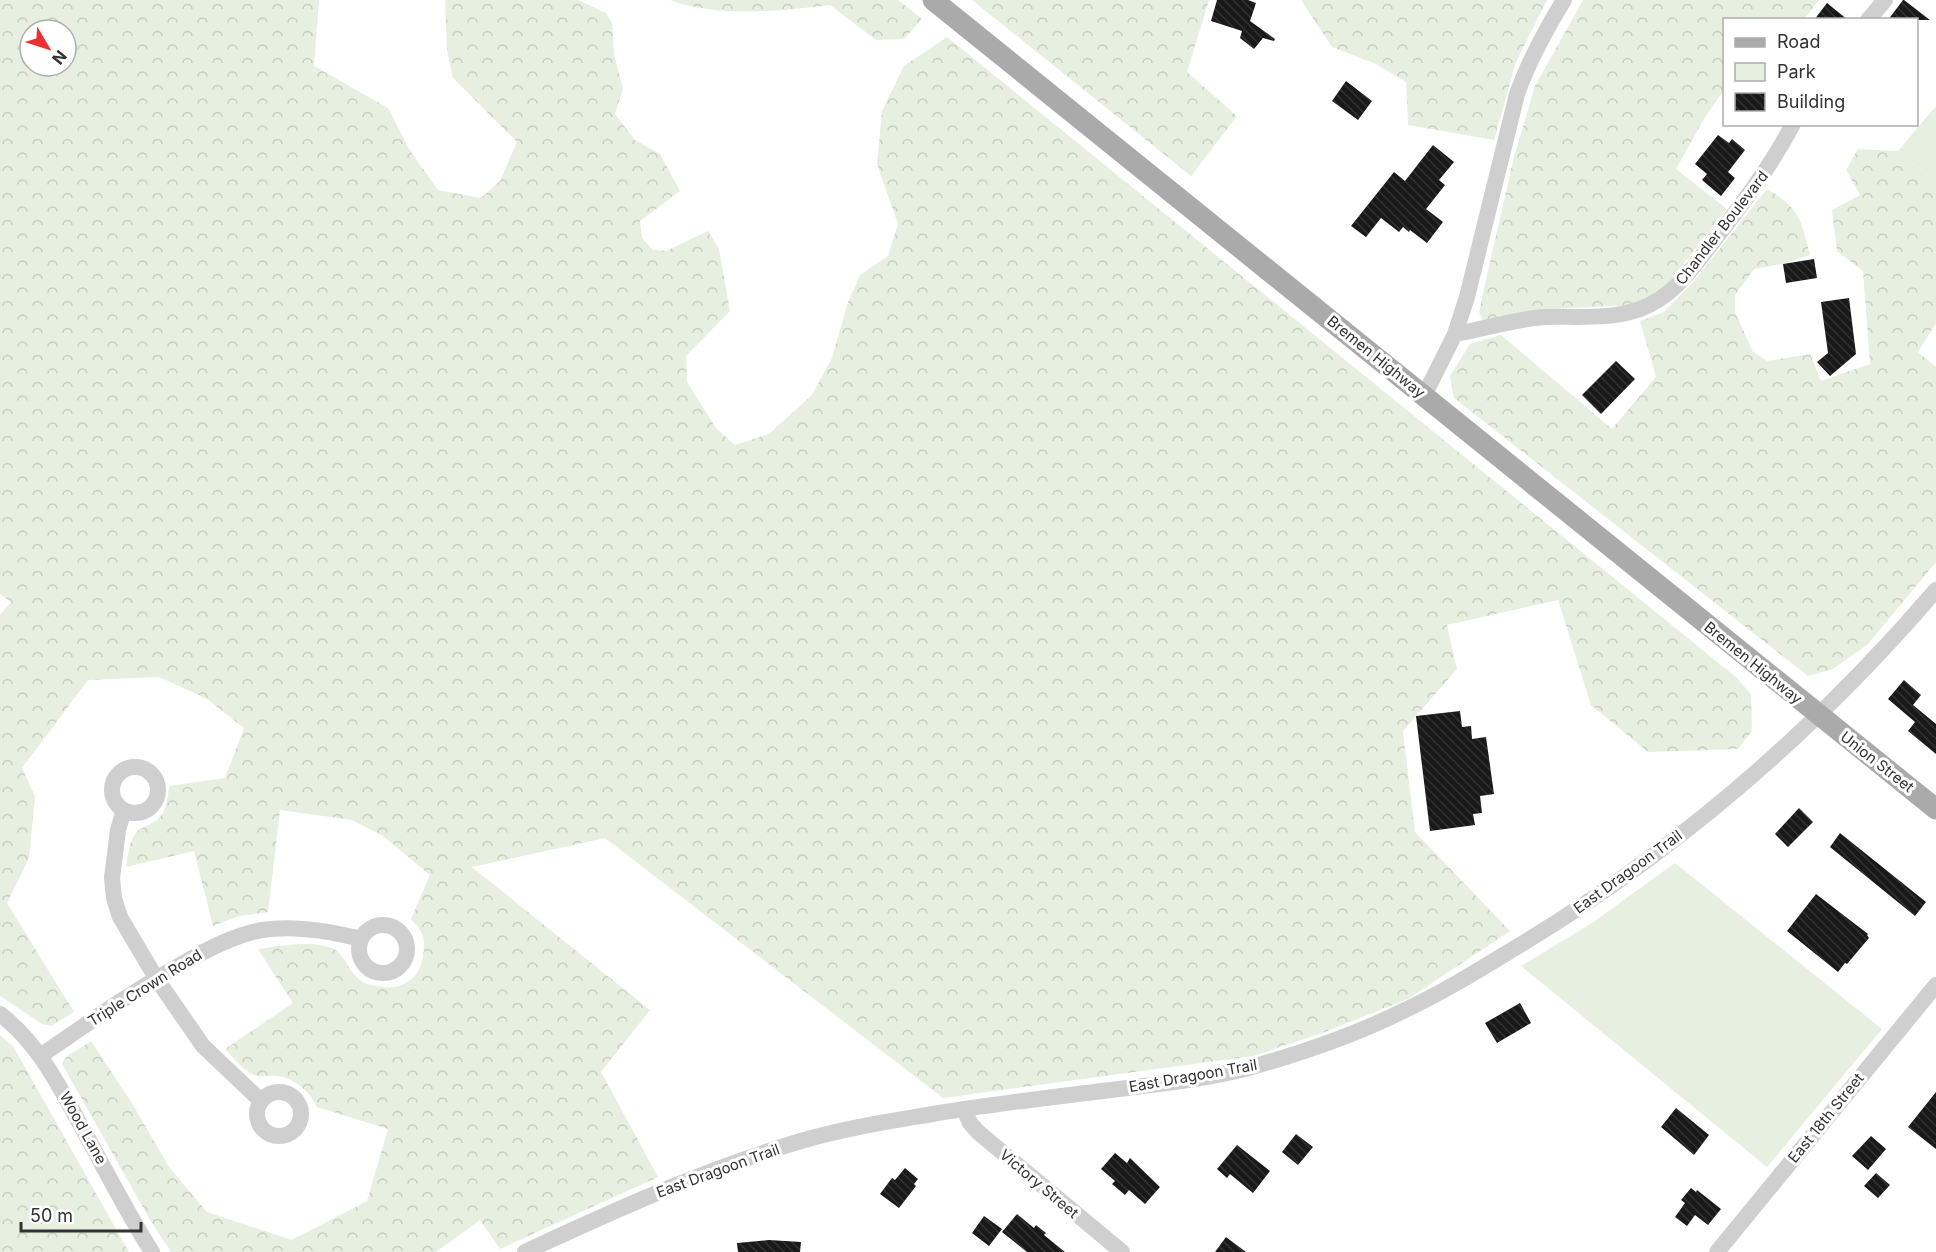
<svg xmlns="http://www.w3.org/2000/svg" width="1936" height="1252" viewBox="0 0 1936 1252" font-family="Inter,sans-serif">
	<style>
		.green { fill: #e7efe0 }
		.forest { fill: url(#forest-crowns); fill-rule: evenodd }
		.building { fill: url(#building-back-hatch) }
		.lines { fill: none; stroke-linecap: round; stroke-linejoin: round }
		.minor { stroke: #cfcfcf; stroke-width: 16 }
		.major { stroke: #aaa; stroke-width: 21 }
		.labels { text-anchor: middle; stroke-width: 6; stroke-linejoin: round; paint-order: stroke }
		.street-label { font-size: 15px; fill: #323232; stroke: #fff }
	</style>
	<defs>
		<pattern id="forest-crowns" width="20" height="18" patternUnits="userSpaceOnUse" patternTransform="scale(1.5)"><rect width="20" height="18" fill="#e7efe0"/><path d="M2 6a3 3 0 1 1 6 0M12 15a3 3 0 1 1 6 0" fill="none" stroke="#c7cdc1"/></pattern>
		<pattern id="building-back-hatch" width="6" height="6" patternUnits="userSpaceOnUse" patternTransform="scale(1.5)"><rect width="6" height="6" fill="#191919"/><path d="M-1 5l2 2M0 0l6 6M5-1l2 2" fill="none" stroke="#323232"/></pattern>
	</defs>
	<rect width="100%" height="100%" fill="#fff"/>
	<!-- green -->
	<path class="green" d="M1936,106V182L1898,151Z
		M1675,863L1882,1029L1767,1167L1521,966L1592,923Z"/>
	<!-- forest -->
	<path class="forest" d="M0,0H319L314,66L388,108L409,149L438,190L481,198L500,181L517,142L453,78L447,50L445,0H578L606,13L612,23L614,54L623,89L615,114L635,140L660,154L680,191L640,221L642,238L653,250L666,251L708,231L719,249L730,311L686,356L687,382L716,428L735,445L769,434L812,395L832,358L848,302L860,275L888,256L898,224L877,164L882,111L904,66L947,37L1737,678L1751,695L1752,731L1738,749L1648,752L1591,705L1558,600L1447,625L1457,669L1403,731L1415,832L1510,931L1408,999L1322,1033L1253,1056L943,1098L605,838L472,867L650,1010L601,1072L658,1177L500,1249L480,1220L436,1252H171L149,1218L62,1064L66,1057L91,1041L133,1105L169,1167L207,1212L292,1240L367,1201L388,1129L317,1107C309,1091 296,1079 278,1076C271,1075 265,1077 258,1076C244,1073 235,1059 225,1049L293,1003L258,949C279,946 312,940 332,948C347,953 347,979 371,985C397,992 418,984 423,957C424,949 425,941 422,934C420,928 414,923 411,919L430,875L383,836L352,820L280,810L268,912L239,916L213,926L194,851L126,867C128,857 129,842 135,834C139,829 146,826 152,823C166,816 168,800 169,786L225,778L244,728L207,699L159,677L88,680L22,768L35,797L29,858L7,903L74,1012L51,1026L42,1024L0,996V615L11,602L0,594ZM30,30H66V66H30Z
		M670,0H898L922,19L904,39L876,40L830,5C777,11 721,18 670,0Z
		M972,0H1209L1187,72L1237,116L1191,176Z
		M1301,0H1547L1516,62L1494,140L1408,125L1406,82L1376,64L1332,47Z
		M1583,0H1819L1804,19L1724,20V90L1705,117L1676,169L1727,209L1667,285L1637,305L1550,309L1505,315L1483,321L1479,312L1492,253L1514,157L1535,86Z
		M1858,149L1898,151L1936,182V323L1918,352L1936,367V562L1868,644L1833,669L1808,676L1454,398L1450,376L1470,344L1501,335L1612,429L1656,377L1640,321L1664,312L1694,281L1767,189C1800,208 1801,220 1810,255L1782,264L1754,269L1735,295V312L1753,352L1767,361L1810,354L1821,381L1870,364L1863,271L1837,251L1832,210L1860,195L1846,170Z
		M0,1035L13,1046L129,1252H0Z"/>
	<!-- building -->
	<path class="building" d="M1217,0H1248L1256,3L1250,21L1275,39L1274,41L1263,38L1254,49L1240,38L1242,31L1211,21Z
		M1903,0H1904L1930,20H1888Z
		M1827,3L1848,20H1814Z
		M1346,81L1372,101L1358,120L1332,101Z
		M1718,135L1729,143L1732,139L1745,150L1728,172L1735,178L1721,196L1702,180L1707,174L1695,164Z
		M1433,145L1454,162L1439,180L1445,185L1426,209L1443,222L1427,243L1410,230L1409,232L1403,227L1399,232L1381,218L1366,237L1351,226L1394,172L1405,181Z
		M1814,259L1817,278L1786,283L1783,264Z
		M1849,298L1856,354L1830,376L1817,362L1828,353L1821,302Z
		M1616,361L1635,379L1601,414L1582,395Z
		M1904,680L1921,695L1913,705L1936,724V754L1908,731L1915,722L1888,699Z
		M1460,711L1462,727L1471,726L1472,739L1486,737L1494,794L1480,796L1482,813L1473,814L1475,825L1430,831L1416,716Z
		M1799,808L1813,822L1788,847L1775,834Z
		M1840,833L1926,902L1915,916L1830,847Z
		M1816,894L1868,934L1867,935L1869,938L1847,964L1845,963L1838,972L1787,931Z
		M1520,1003L1531,1023L1497,1043L1485,1023Z
		M1936,1092V1149L1908,1127Z
		M1676,1108L1709,1135L1694,1155L1661,1127Z
		M1296,1134L1313,1147L1298,1165L1282,1152Z
		M1871,1136L1886,1149L1868,1170L1852,1156Z
		M1237,1145L1270,1171L1253,1193L1230,1174L1227,1178L1217,1169Z
		M1115,1153L1127,1163L1130,1158L1160,1187L1145,1204L1129,1190L1125,1195L1112,1184L1115,1181L1101,1169Z
		M905,1168L918,1179L914,1184L916,1186L899,1208L880,1194L892,1178L895,1180Z
		M1876,1173L1890,1185L1878,1198L1864,1186Z
		M1691,1188L1696,1192L1697,1190L1721,1209L1708,1225L1695,1215L1687,1226L1675,1217L1685,1203L1681,1200Z
		M1017,1214L1034,1228L1036,1225L1046,1233L1044,1235L1065,1252H1027L1002,1232Z
		M984,1216L1002,1229L989,1246L972,1233Z
		M1226,1237L1246,1252H1215Z
		M769,1240L801,1242L800,1252H738L737,1243Z"/>
	<g class="lines">
		<!-- minor -->
		<path class="minor" d="M1868,20L1885,0
			M1455,334C1485,329 1514,319 1545,317C1577,316 1610,320 1640,309C1676,296 1696,263 1719,234C1746,199 1772,164 1793,124
			M1424,396L1455,334L1467,297L1517,94C1529,60 1545,31 1564,0
			M112 790a23 23 0 1 1 46 0a23 23 0 1 1-46 0Z
			M124,810L118,830L112,878L114,898L120,917L156,978L203,1046L261,1101
			M359 949a24 24 0 1 1 48 0a24 24 0 1 1-48 0Z
			M0,1014C37,1042 59,1085 80,1124C104,1167 126,1211 152,1252
			M40,1056C87,1024 133,991 182,964C206,950 234,935 262,930C295,925 329,931 361,939
			M257 1114a22 22 0 1 1 44 0a22 22 0 1 1-44 0Z
			M964,1109L970,1123L978,1132L1122,1252
			M525,1252C615,1210 706,1169 801,1141C841,1129 885,1122 927,1115C995,1103 1065,1096 1134,1087C1171,1083 1209,1078 1245,1069C1299,1054 1353,1036 1403,1011C1442,993 1479,970 1515,948C1674,853 1815,731 1936,590
			M1717,1252L1936,985"/>
		<!-- major -->
		<path class="major" d="M933,0L1936,809"/>
	</g>
	<g class="labels">
		<!-- street labels -->
		<g class="street-label">
			<text transform="translate(1722 228) rotate(-52)" y="5">Chandler Boulevard</text>
			<text transform="translate(1376 357) rotate(39)" y="5">Bremen Highway</text>
			<text transform="translate(1753 663) rotate(39)" y="5">Bremen Highway</text>
			<text transform="translate(1877 762) rotate(38)" y="5">Union Street</text>
			<text transform="translate(1628 872) rotate(-36)" y="5">East Dragoon Trail</text>
			<text transform="translate(145 988) rotate(-32)" y="5">Triple Crown Road</text>
			<text transform="translate(1193 1076) rotate(-10)" y="5">East Dragoon Trail</text>
			<text transform="translate(1826 1118) rotate(-51)" y="5">East 18th Street</text>
			<text transform="translate(83 1128) rotate(61)" y="5">Wood Lane</text>
			<text transform="translate(718 1171) rotate(-20)" y="5">East Dragoon Trail</text>
			<text transform="translate(1039 1184) rotate(40)" y="5">Victory Street</text>
		</g>
	</g>
	<!-- legend -->
	<rect x="1723" y="18" width="195" height="108" fill="#ffffff" stroke="#adadad" stroke-width="1.5"/>
	<rect x="1735" y="38" width="30" height="9" fill="#aaaaaa" stroke="#adadad" stroke-width="1.5"/>
	<text x="1777" y="48" font-size="18" fill="#323232">Road</text>
	<rect x="1735" y="63" width="30" height="18" fill="#e7efe0" stroke="#adadad" stroke-width="1.5"/>
	<text x="1777" y="78" font-size="18" fill="#323232">Park</text>
	<rect x="1735" y="93" width="30" height="18" fill="url(#building-back-hatch)" stroke="#adadad" stroke-width="1.5"/>
	<text x="1777" y="108" font-size="18" fill="#323232">Building</text>
	<!-- north arrow -->
	<g transform="translate(48 48) rotate(129)"><circle r="28" fill="#ffffff" stroke="#adadad" stroke-width="1.5"/>
	<path d="M0-4.5L10 22L0 15L-10 22Z" fill="#ed3031"/>
	<text y="-9" font-size="16" font-weight="bold" text-anchor="middle" fill="#323232">N</text>
	</g>
	<!-- scale -->
	<path d="M21 1222v9h120v-9" fill="none" stroke="#323232" stroke-width="3"/>
	<text x="30" y="1222" font-size="18" fill="#323232" stroke="#ffffff" stroke-width="4.5" paint-order="stroke">50 m</text>
</svg>
